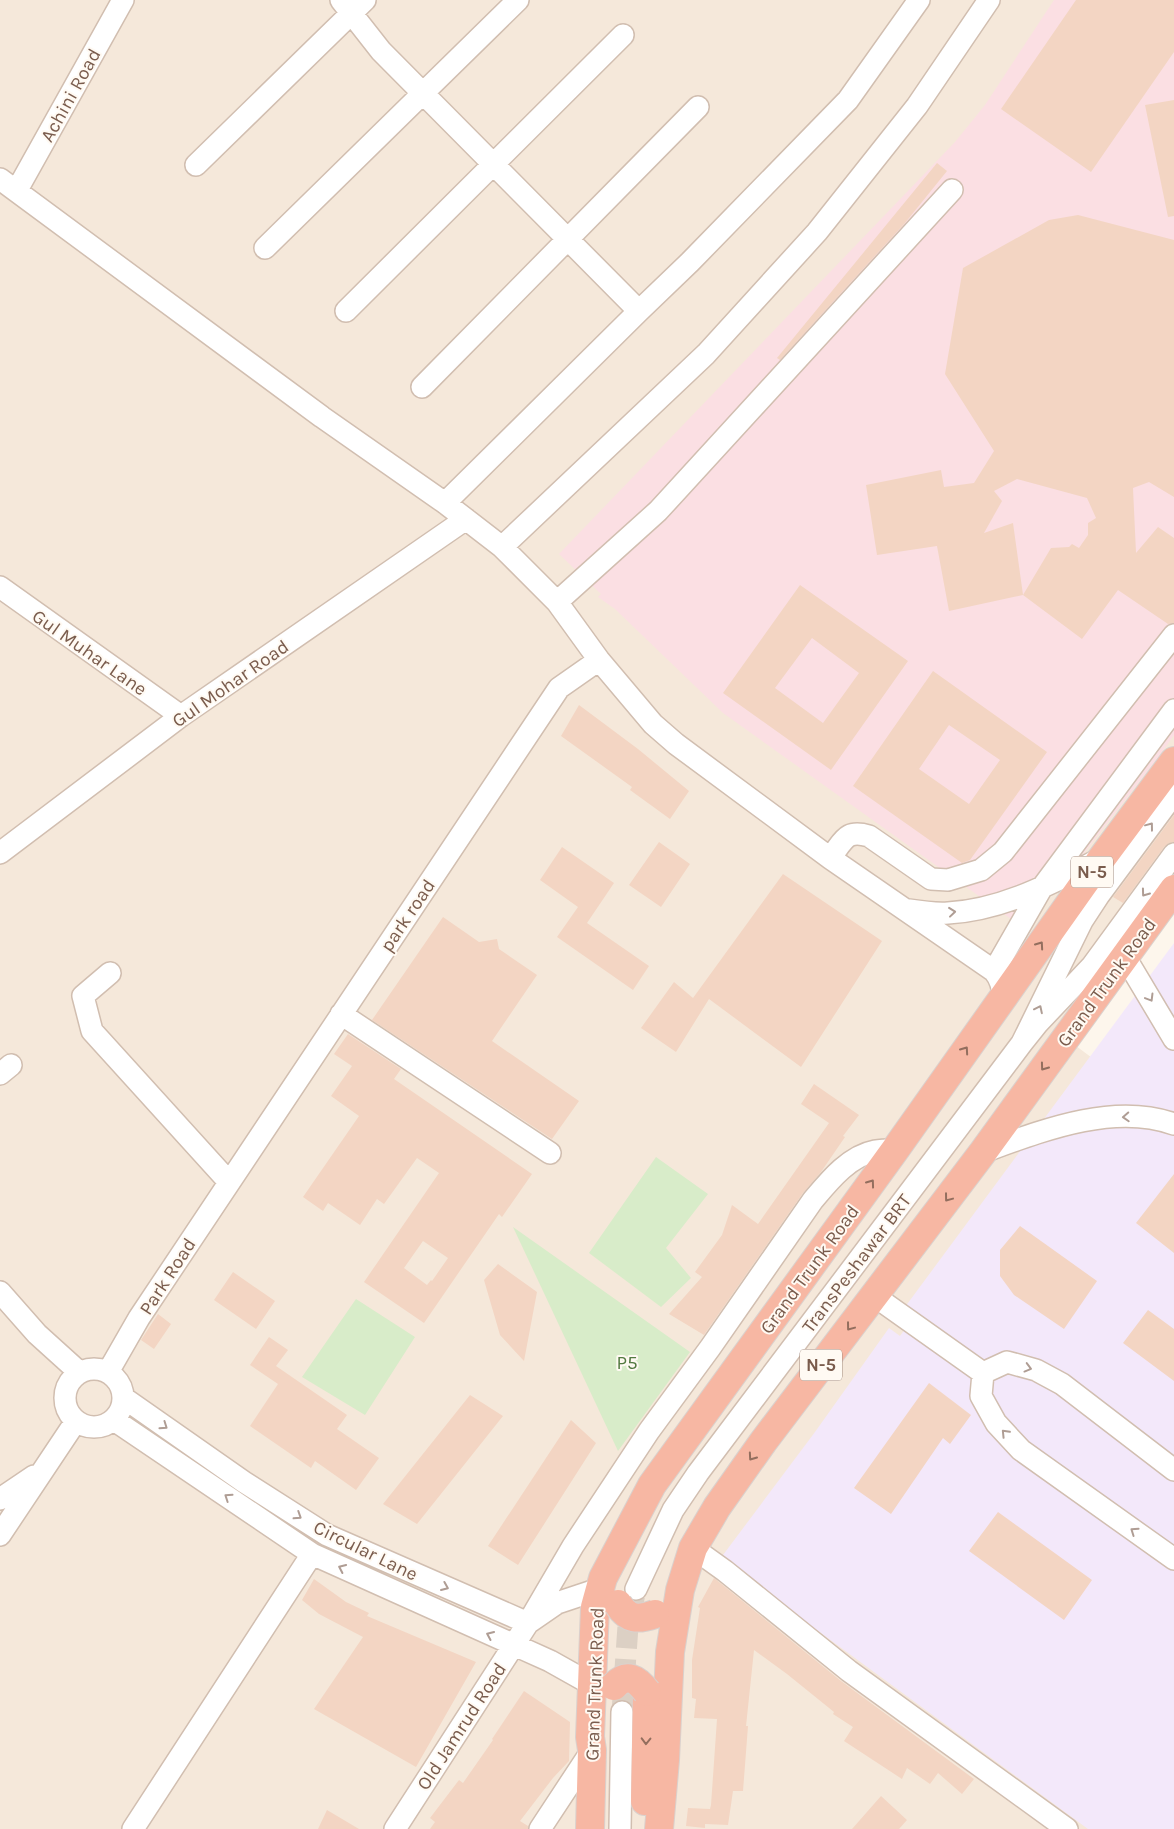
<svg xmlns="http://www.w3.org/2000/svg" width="1174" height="1829" viewBox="0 0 1174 1829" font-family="Karla,sans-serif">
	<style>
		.residential { fill: #f5e8da }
		.education { fill: #f3e8fa }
		.medical { fill: #fbdfe3 }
		.green { fill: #d8ecc9 }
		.building { fill: #f3d5c3; fill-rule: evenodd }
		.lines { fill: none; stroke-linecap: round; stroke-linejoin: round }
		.minor-tunnel { stroke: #dcd0c4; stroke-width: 21; stroke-dasharray: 21 11; stroke-linecap: butt }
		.minor-casing { stroke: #d1beb0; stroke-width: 24 }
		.highway-casing { stroke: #dad1cd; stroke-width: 30 }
		.minor { stroke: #fff; stroke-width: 21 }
		.highway { stroke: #f7b7a3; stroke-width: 28 }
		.highway-bridge-casing { stroke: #dad1cd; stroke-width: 30; stroke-linecap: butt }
		.highway-bridge { stroke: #f7b7a3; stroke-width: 28 }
		.oneway { stroke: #af9d94 }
		.oneway2 { stroke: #936e5e }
		.labels { text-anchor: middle; stroke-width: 4; stroke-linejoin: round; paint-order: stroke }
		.shield { fill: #fffaf3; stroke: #a28b7f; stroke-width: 1 }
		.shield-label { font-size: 18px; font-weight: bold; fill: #7a5c4d }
		.street-label { font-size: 19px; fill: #7a5c4d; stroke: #fffaf3 }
		.park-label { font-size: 19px; fill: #537a41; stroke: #fffaf3 }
	</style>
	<rect width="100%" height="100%" fill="#fdf6ec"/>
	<!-- residential -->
	<path class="residential" d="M0,0H1174V884L1064,1037L1174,1119V1829H0Z"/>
	<!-- education -->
	<path class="education" d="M1174,943V1829H1088L720,1559L815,1432L889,1328L900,1336L915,1315L905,1307Z"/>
	<!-- medical -->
	<path class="medical" d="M1054,0H1174V735L1160,755L1025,929L723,713L615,609L598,597L601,594L559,554L955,142L985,105Z"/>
	<!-- green -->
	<path class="green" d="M656,1157L708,1194L666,1248L691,1278L661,1307L589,1253Z
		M513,1227L690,1352L618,1451Z
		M356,1299L415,1337L365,1415L302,1377Z"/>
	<!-- building -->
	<path class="building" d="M1076,0H1174V52L1091,172L1001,109Z
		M1174,100V216L1168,217L1145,105Z
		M937,163L947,171L905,223L780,360L777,358Z
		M1078,215L1174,240V497L1149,482L1133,488L1136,553L1158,527L1174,538V623L1168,624L1118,590L1082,639L1023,595L949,611L937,546L877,555L866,485L941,470L944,487L974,483L994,451L945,374L963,268L1049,220ZM1017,479L1087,498L1096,518L1088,523V535L1079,548L1072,544L1069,547L1051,548L1023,595L1013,523L984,533L1002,501L994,491Z
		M800,585L908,661L831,770L723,693ZM812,638L859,673L823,723L775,688Z
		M933,671L1047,752L970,860L962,863L853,786ZM949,725L1000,760L969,804L919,769Z
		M579,705L638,749L689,791L670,819L630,790L632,787L561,736Z
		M1174,815V842L1169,843L1164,847L1123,903L1113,897Z
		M659,842L690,864L661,907L629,885Z
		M562,847L614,883L587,923L649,966L633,990L557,937L578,907L540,880Z
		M783,874L882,941L801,1067L709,999L676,1052L641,1028L674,982L693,998Z
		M443,917L479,942L497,939L499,949L537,975L492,1041L579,1101L552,1139L372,1020Z
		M348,1034L401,1069L394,1079L532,1174L502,1217L499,1214L424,1323L364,1282L439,1173L417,1158L384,1204L377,1199L360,1225L328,1203L323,1211L303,1197L359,1116L331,1096L352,1066L334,1054ZM423,1241L448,1258L432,1281L431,1280L427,1285L404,1268Z
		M814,1084L859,1115L843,1136L845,1137L821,1172L803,1193L704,1335L669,1314L702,1277L695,1272L722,1235L732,1205L758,1224L829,1123L801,1104Z
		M1174,1174V1253L1136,1223Z
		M1020,1226L1097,1281L1064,1329L1014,1295L1000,1276V1250Z
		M498,1264L537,1292L524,1361L500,1335L484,1280Z
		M233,1272L275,1301L256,1329L214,1300Z
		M1148,1310L1174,1329V1381L1123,1343Z
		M158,1314L171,1324L154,1349L141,1340Z
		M269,1337L288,1350L276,1366L347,1415L337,1429L379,1458L356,1490L315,1461L311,1468L250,1426L278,1384L250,1365Z
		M929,1383L971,1415L950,1444L943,1438L891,1514L854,1488Z
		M470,1395L503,1416L417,1524L383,1504Z
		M571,1420L596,1443L518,1565L488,1546Z
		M998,1512L1092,1580L1064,1620L969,1551Z
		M714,1578L841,1681L974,1779L962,1794L938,1773L930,1784L907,1768L902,1779L844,1741L853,1727L833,1714L834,1712L787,1674L754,1650L746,1726H748L743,1791H733L728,1825L705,1824V1828L686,1826L688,1808L710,1809L711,1805L717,1719L694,1718L696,1699L692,1698V1660L700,1608L698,1607Z
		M314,1579L346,1602L369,1613L367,1616L476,1662L416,1767L314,1709L363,1637L319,1614L302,1600Z
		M524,1691L570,1722L569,1761L553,1778L520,1821L528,1826V1829H430L435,1822L430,1818L459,1780L463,1783L493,1740L492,1739Z
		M881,1796L907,1820L899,1829H852Z
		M327,1810L359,1829H318Z"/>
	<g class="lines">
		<!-- minor-tunnel -->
		<path class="minor-tunnel" d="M622,1712L628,1626L636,1589"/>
		<defs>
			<path id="minor" d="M341,0L381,51L639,311
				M196,165L365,0
				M0,179L322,417L445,503L502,547L557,602L599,660L653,724L676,744L830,858L994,971C1001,980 1002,986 1003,997
				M17,190L123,0
				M265,248L518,0
				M346,311L623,35
				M422,387L698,107
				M445,503L639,311L690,262L848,100L919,0
				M502,547L706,354L817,232L917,106L989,0
				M0,587L181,716
				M557,602L658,511L952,190
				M1174,794L1099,895L1082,921L1022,1043L1038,1023L1092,966L1174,854
				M0,853L181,716L466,519
				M830,858C844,841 845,829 869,836L931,879L948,880L981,870L1003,852L1174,635
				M909,910C922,912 935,914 948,913C1003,910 1052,883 1100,859
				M1125,957L1174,1039
				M994,971L1041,889L1174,710
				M110,973L83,996L92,1031L229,1182
				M341,1014L550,1153
				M0,1074L11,1065
				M983,1152C1041,1131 1113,1102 1174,1124
				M0,1292L37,1334L79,1372
				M873,1295L983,1373
				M65 1398a29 29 0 1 1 58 0a29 29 0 1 1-58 0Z
				M108,1372L139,1318L559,688L599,660
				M983,1373L981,1396L996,1423L1021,1450L1174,1559
				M983,1373L1007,1362L1036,1370L1062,1384L1174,1470
				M124,1398L244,1482L327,1535L528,1623L557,1603L599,1589
				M114,1420L312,1554L550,1661L591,1684
				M0,1499L34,1476
				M0,1535L76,1421
				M693,1548L725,1571L849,1671L1067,1829
				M636,1589L673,1510L698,1473L1022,1043
				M133,1829L312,1554
				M395,1829L528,1623L573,1546L649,1431L710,1348L813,1200C829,1181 849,1156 875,1151C881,1150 889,1150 895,1150
				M540,1829L592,1750
				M620,1829L622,1712"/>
			<path id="highway" d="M645,1801L647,1692
				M590,1829L592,1750L590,1737L595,1607L603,1578L652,1485L895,1150L1102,858L1174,761
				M659,1829L665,1760L670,1652L680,1590L693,1548L717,1507L763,1442L983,1152L1174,889"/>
		</defs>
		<!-- minor casing -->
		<use href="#minor" class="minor-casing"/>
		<!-- highway casing -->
		<use href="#highway" class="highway-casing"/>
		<!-- minor -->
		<use href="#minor" class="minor"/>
		<!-- highway -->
		<use href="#highway" class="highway"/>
		<defs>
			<path id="highway-bridge" d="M618,1604C628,1620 638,1620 655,1614
				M614,1686C627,1672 637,1679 647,1692"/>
		</defs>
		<!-- highway-bridge casing -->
		<use href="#highway-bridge" class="highway-bridge-casing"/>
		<!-- highway-bridge -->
		<use href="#highway-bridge" class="highway-bridge"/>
	</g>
	<!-- one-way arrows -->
	<defs><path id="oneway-chevron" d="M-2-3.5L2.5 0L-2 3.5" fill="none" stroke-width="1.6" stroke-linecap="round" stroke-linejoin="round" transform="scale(1.25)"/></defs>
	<g class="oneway">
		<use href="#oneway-chevron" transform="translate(1150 826) rotate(-53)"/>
		<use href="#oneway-chevron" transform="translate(1145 893) rotate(126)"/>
		<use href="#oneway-chevron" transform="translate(952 912) rotate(-6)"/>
		<use href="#oneway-chevron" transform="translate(1150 998) rotate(59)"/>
		<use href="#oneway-chevron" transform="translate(1039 1009) rotate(-64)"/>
		<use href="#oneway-chevron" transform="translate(1126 1117) rotate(177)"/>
		<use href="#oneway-chevron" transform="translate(1028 1368) rotate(15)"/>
		<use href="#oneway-chevron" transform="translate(164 1426) rotate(35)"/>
		<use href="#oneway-chevron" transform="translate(1005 1433) rotate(-134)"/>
		<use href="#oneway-chevron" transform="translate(228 1497) rotate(-146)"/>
		<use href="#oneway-chevron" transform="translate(298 1516) rotate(33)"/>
		<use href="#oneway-chevron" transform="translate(1134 1531) rotate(-145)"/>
		<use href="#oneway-chevron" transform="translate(342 1568) rotate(-155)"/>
		<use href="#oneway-chevron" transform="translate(445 1587) rotate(23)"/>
		<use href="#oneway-chevron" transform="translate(490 1635) rotate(-156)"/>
	</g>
	<g class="oneway2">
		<use href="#oneway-chevron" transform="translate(1040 945) rotate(-55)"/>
		<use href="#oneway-chevron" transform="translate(965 1050) rotate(-55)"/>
		<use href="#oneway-chevron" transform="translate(1044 1067) rotate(126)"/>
		<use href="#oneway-chevron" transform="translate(871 1183) rotate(-54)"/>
		<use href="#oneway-chevron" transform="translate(948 1198) rotate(127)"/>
		<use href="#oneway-chevron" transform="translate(850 1327) rotate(127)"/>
		<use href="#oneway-chevron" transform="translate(752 1457) rotate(125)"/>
		<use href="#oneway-chevron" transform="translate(646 1741) rotate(91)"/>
	</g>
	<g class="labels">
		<!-- shield labels -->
		<g class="shield">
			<rect x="1071" y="856.5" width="42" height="31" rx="4"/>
			<rect x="800" y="1349.5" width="42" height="31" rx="4"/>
		</g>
		<g class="shield-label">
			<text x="1092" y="878">N-5</text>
			<text x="821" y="1371">N-5</text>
		</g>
		<!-- street labels -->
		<g class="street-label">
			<text transform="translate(70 95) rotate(-61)" y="7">Achini Road</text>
			<text transform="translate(90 652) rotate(35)" y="7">Gul Muhar Lane</text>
			<text transform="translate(230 683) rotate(-35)" y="7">Gul Mohar Road</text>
			<text transform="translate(407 915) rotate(-56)" y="7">park road</text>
			<text transform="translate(1106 982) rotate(-54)" y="7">Grand Trunk Road</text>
			<text transform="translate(856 1263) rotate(-53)" y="7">TransPeshawar BRT</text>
			<text transform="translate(809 1269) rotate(-54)" y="7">Grand Trunk Road</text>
			<text transform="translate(167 1276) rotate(-57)" y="7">Park Road</text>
			<text transform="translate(366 1550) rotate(26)" y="7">Circular Lane</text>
			<text transform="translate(594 1684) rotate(-88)" y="7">Grand Trunk Road</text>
			<text transform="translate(461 1726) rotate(-57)" y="7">Old Jamrud Road</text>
		</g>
		<!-- park labels -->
		<g class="park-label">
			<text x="627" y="1369">P5</text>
		</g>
	</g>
</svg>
